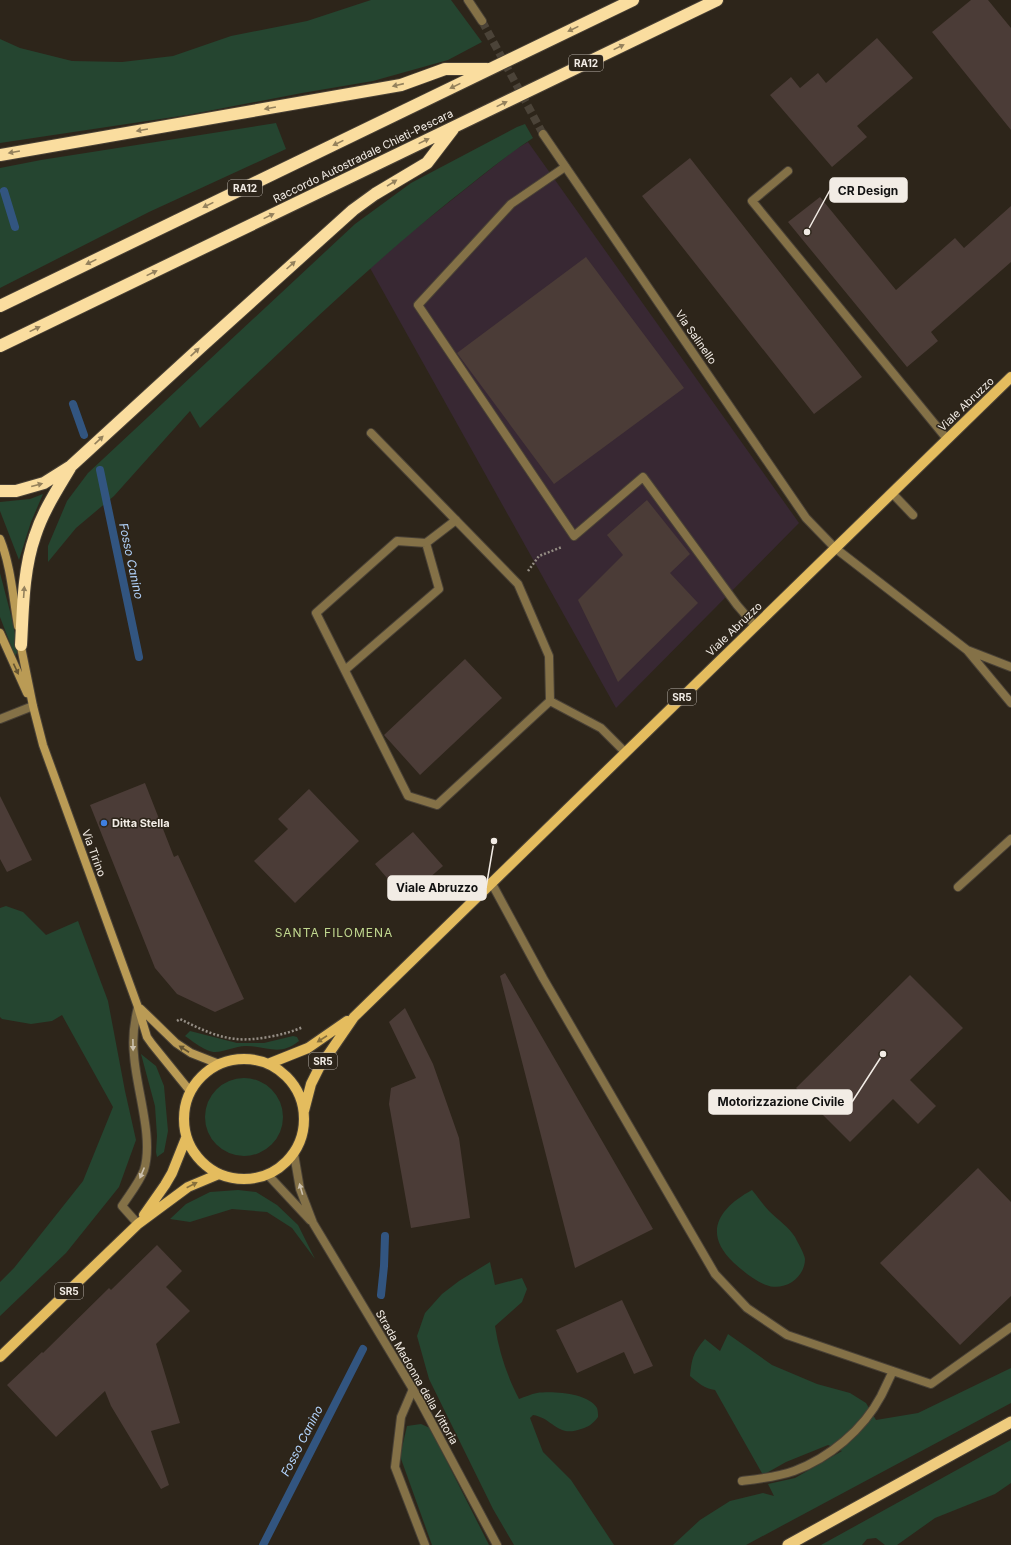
<svg xmlns="http://www.w3.org/2000/svg" width="1011" height="1545" viewBox="0 0 1011 1545" font-family="Inter,sans-serif">
	<style>
		.industrial { fill: #382833 }
		.green { fill: #254530 }
		.lines { fill: none; stroke-linecap: round; stroke-linejoin: round }
		.stream { stroke: #325580; stroke-width: 8 }
		.building { fill: #4b3c37 }
		.minor-tunnel { stroke: #4b4338; stroke-width: 8; stroke-dasharray: 8 4; stroke-linecap: butt }
		.service-casing { stroke: #494136; stroke-width: 10 }
		.minor-casing { stroke: #494136; stroke-width: 10 }
		.tertiary-casing { stroke: #494136; stroke-width: 10 }
		.secondary-casing { stroke: #494136; stroke-width: 10 }
		.primary-casing { stroke: #494136; stroke-width: 12 }
		.trunk-casing { stroke: #494136; stroke-width: 13 }
		.motorway-casing { stroke: #494136; stroke-width: 14 }
		.path { stroke: #948d84; stroke-width: 2.5; stroke-dasharray: 2 2; stroke-linecap: butt }
		.service { stroke: #847147; stroke-width: 8 }
		.minor { stroke: #847147; stroke-width: 8 }
		.tertiary { stroke: #847147; stroke-width: 8 }
		.secondary { stroke: #ba9b55; stroke-width: 8 }
		.primary { stroke: #e4bc5e; stroke-width: 10 }
		.trunk { stroke: #efcc7e; stroke-width: 11 }
		.motorway { stroke: #fadd9f; stroke-width: 12 }
		.oneway { fill: #94815c }
		.oneway2 { fill: #655432 }
		.oneway3 { fill: #88703c }
		.oneway4 { fill: #ccc1ae }
		.shop-dot { fill: #3f7fe0; stroke: #2d251a; stroke-width: 1.5 }
		.labels { text-anchor: middle; stroke-width: 3; stroke-linejoin: round; paint-order: stroke }
		.shield { fill: #2d251a; stroke: #b7b0a8; stroke-width: 1 }
		.shield-label { font-size: 10px; font-weight: bold; fill: #f2ece5 }
		.street-label { font-size: 11px; fill: #f2ece5; stroke: #2d251a }
		.poi-label { font-size: 11px; font-weight: bold; fill: #f2ece5; stroke: #2d251a; text-anchor: start }
		.water-label { font-size: 12px; font-style: italic; fill: #b3d4fd; stroke: #2d251a }
		.neighbourhood-label { font-size: 12px; letter-spacing: 1px; fill: #c2d990; stroke: #2d251a }
		.leader { fill: none; stroke: #f2ece5; stroke-width: 1.5 }
		.callout-dot { fill: #f2ece5; stroke: #2d251a; stroke-width: 1.5 }
		.callout { fill: #f2ece5; stroke: #f2ece5; stroke-width: 1.5 }
		.callout-label { font-size: 12px; text-anchor: middle; font-weight: bold; fill: #111 }
	</style>
	<rect width="100%" height="100%" fill="#2d251a"/>
	<!-- industrial -->
	<path class="industrial" d="M528,142L799,523L616,708L370,268L404,238L513,151Z"/>
	<!-- green -->
	<path class="green" d="M371,0H451L482,42L448,60L373,81L302,93L187,115L0,143V39L20,48L72,61L122,62L173,56L231,36L307,21Z
		M276,123L286,149L149,212L0,288V168L41,160Z
		M525,124L533,138C504,157 478,179 451,200C363,271 282,350 200,428L190,411L114,496L76,528L48,562V546L67,501L88,473L355,224L411,183L517,127Z
		M43,494L31,522L19,560L0,511V502L30,499Z
		M0,573L13,623L18,651L15,656L0,617Z
		M6,906L23,912L46,935L78,921L108,1001L125,1091L136,1140L119,1187L66,1253L0,1316V1282L14,1268L83,1181L113,1107L62,1015L52,1021L31,1024L2,1019L0,1017V908Z
		M190,1031L237,1043H264L293,1036L297,1037L299,1041C279,1057 268,1046 246,1046C235,1046 225,1052 215,1052C206,1052 192,1041 185,1036Z
		M141,1054L156,1066L164,1086L168,1131L164,1152L157,1157L156,1152L157,1136L155,1106Z
		M205 1117a39 39 0 1 1 78 0a39 39 0 1 1-78 0Z
		M238,1190L256,1192L277,1205L298,1225L315,1259L292,1228L267,1212L232,1209L190,1222L170,1219L186,1204L210,1192Z
		M752,1190C758,1197 763,1205 769,1211C778,1220 789,1227 795,1237C798,1243 804,1253 805,1259C805,1278 784,1292 766,1285C755,1281 743,1271 734,1263C702,1233 719,1208 752,1190Z
		M490,1262L495,1285L522,1278L527,1289L522,1302L495,1326C499,1352 507,1376 519,1399C525,1397 531,1394 537,1393C553,1391 588,1393 597,1408C598,1411 598,1414 598,1417C593,1424 588,1427 581,1429C557,1438 553,1418 533,1415L530,1418L543,1452L571,1480L614,1545H514L493,1509L429,1379L417,1336L425,1313L442,1294L459,1281Z
		M728,1334L772,1365L817,1384L850,1393L866,1403L876,1420L918,1413L1011,1368V1403L746,1545H673L700,1520L730,1501L763,1493L774,1496L768,1484L795,1478L842,1451L828,1445L786,1462L763,1475L715,1390C705,1389 697,1382 690,1376C692,1358 693,1353 705,1339L720,1351Z
		M421,1424L430,1428L489,1545H432L400,1456L407,1426Z
		M1011,1440V1483L995,1494L935,1518L897,1545H885L876,1538L867,1539L862,1545H821Z"/>
	<g class="lines">
		<!-- stream -->
		<path class="stream" d="M4,191L15,227
			M73,404L84,435
			M100,470L139,657
			M381,1295L384,1266L385,1236
			M263,1545L363,1349"/>
	</g>
	<!-- building -->
	<path class="building" d="M971,0H988L1011,28V130L932,32Z
		M877,38L913,78L857,126L867,137L832,167L770,95L791,77L800,88L818,73L826,83Z
		M690,158L862,377L814,414L642,196Z
		M820,197L896,290L955,238L964,248L1011,206V262L931,332L938,341L907,367L788,222Z
		M586,257L684,388L554,484L457,353Z
		M647,500L690,554L670,573L698,603L618,682L578,600L623,555L607,535Z
		M465,659L502,698L420,775L384,735Z
		M145,783L174,857L178,855L244,999L215,1012L177,994L155,968L90,805Z
		M309,789L359,841L295,903L254,861L288,829L278,819Z
		M0,796L32,860L7,872L0,859Z
		M413,832L443,866L405,899L375,864Z
		M505,973L653,1229L575,1268L500,976Z
		M910,975L963,1028L910,1080L936,1106L918,1124L893,1099L850,1142L796,1088Z
		M405,1008L433,1064L459,1138L470,1218L411,1228L389,1104L391,1088L416,1078L389,1022Z
		M978,1168L1011,1202V1296L960,1345L880,1263Z
		M157,1245L182,1271L166,1287L190,1311L156,1344L180,1423L151,1431L169,1485L161,1489L111,1406L105,1391L56,1437L7,1385L42,1352L43,1353L109,1288L111,1290Z
		M622,1300L653,1366L634,1374L624,1352L577,1373L556,1330Z"/>
	<g class="lines">
		<!-- minor-tunnel -->
		<path class="minor-tunnel" d="M482,21L543,134"/>
		<defs>
			<path id="service" d="M565,167L511,204L418,305L574,536L643,477L737,605L755,626
				M788,171L752,201L947,439
				M371,433L518,584L549,656L550,701L601,728L625,752
				M892,493L913,515
				M426,543L397,541L316,613L408,796L437,805L550,701
				M835,548L967,650
				M1011,667L967,650L1011,703
				M345,670L439,589L426,543L456,520
				M0,719L33,706
				M491,882L543,978L715,1274L747,1308L787,1335L931,1384L1011,1327
				M958,887L1011,839
				M138,1224L122,1206C129,1195 139,1183 144,1170C154,1138 136,1088 134,1055C132,1038 134,1023 138,1007
				M413,1389L401,1417L395,1467L425,1545
				M742,1481C759,1479 777,1477 794,1471C829,1458 863,1430 881,1396C885,1388 889,1379 893,1371"/>
			<path id="minor" d="M468,0L482,21
				M543,134L806,518L835,548"/>
			<path id="tertiary" d="M294,1154L300,1189L313,1223L420,1401L497,1545
				M268,1175L310,1220"/>
			<path id="secondary" d="M0,539C11,566 13,598 18,626
				M0,633L27,693
				M20,642L33,706L43,745L138,1007L147,1037L152,1044L190,1091
				M141,1009L176,1043L191,1053L219,1064"/>
			<path id="primary" d="M184 1119a60 60 0 1 1 120 0a60 60 0 1 1-120 0Z
				M268,1064L308,1048L347,1021
				M304,1111L311,1084L319,1068L354,1017L1011,377
				M144,1215L165,1185L172,1173L186,1138
				M0,1357L138,1224L188,1187L219,1174"/>
			<path id="trunk" d="M788,1545L1011,1422"/>
			<path id="motorway" d="M0,155L401,85L445,69H487
				M0,306L633,0
				M0,346L717,0
				M0,491H16L44,483L71,466L202,346L353,210L375,194L427,163L453,129
				M21,645C23,609 23,570 35,536C43,511 57,490 70,468"/>
		</defs>
		<!-- service casing -->
		<use href="#service" class="service-casing"/>
		<!-- minor casing -->
		<use href="#minor" class="minor-casing"/>
		<!-- tertiary casing -->
		<use href="#tertiary" class="tertiary-casing"/>
		<!-- secondary casing -->
		<use href="#secondary" class="secondary-casing"/>
		<!-- primary casing -->
		<use href="#primary" class="primary-casing"/>
		<!-- trunk casing -->
		<use href="#trunk" class="trunk-casing"/>
		<!-- motorway casing -->
		<use href="#motorway" class="motorway-casing"/>
		<!-- path -->
		<path class="path" d="M528,571L539,556L562,547
			M177,1021L180,1019C198,1028 216,1037 236,1039C255,1041 285,1035 303,1027"/>
		<!-- service -->
		<use href="#service" class="service"/>
		<!-- minor -->
		<use href="#minor" class="minor"/>
		<!-- tertiary -->
		<use href="#tertiary" class="tertiary"/>
		<!-- secondary -->
		<use href="#secondary" class="secondary"/>
		<!-- primary -->
		<use href="#primary" class="primary"/>
		<!-- trunk -->
		<use href="#trunk" class="trunk"/>
		<!-- motorway -->
		<use href="#motorway" class="motorway"/>
	</g>
	<!-- one-way arrows -->
	<defs><path id="oneway-solid" d="M-6-.8H1V-3.2L6.5 0L1 3.2V.8H-6Z"/></defs>
	<g class="oneway">
		<use href="#oneway-solid" transform="translate(573 29) rotate(154)"/>
		<use href="#oneway-solid" transform="translate(619 47) rotate(-26)"/>
		<use href="#oneway-solid" transform="translate(398 85) rotate(167)"/>
		<use href="#oneway-solid" transform="translate(455 86) rotate(154)"/>
		<use href="#oneway-solid" transform="translate(502 104) rotate(-26)"/>
		<use href="#oneway-solid" transform="translate(270 108) rotate(170)"/>
		<use href="#oneway-solid" transform="translate(142 130) rotate(170)"/>
		<use href="#oneway-solid" transform="translate(424 141) rotate(-26)"/>
		<use href="#oneway-solid" transform="translate(338 143) rotate(154)"/>
		<use href="#oneway-solid" transform="translate(14 152) rotate(170)"/>
		<use href="#oneway-solid" transform="translate(392 183) rotate(-32)"/>
		<use href="#oneway-solid" transform="translate(208 205) rotate(154)"/>
		<use href="#oneway-solid" transform="translate(269 216) rotate(-26)"/>
		<use href="#oneway-solid" transform="translate(91 262) rotate(154)"/>
		<use href="#oneway-solid" transform="translate(291 265) rotate(-42)"/>
		<use href="#oneway-solid" transform="translate(152 273) rotate(-26)"/>
		<use href="#oneway-solid" transform="translate(35 329) rotate(-26)"/>
		<use href="#oneway-solid" transform="translate(195 352) rotate(-43)"/>
		<use href="#oneway-solid" transform="translate(99 440) rotate(-43)"/>
		<use href="#oneway-solid" transform="translate(37 485) rotate(-15)"/>
		<use href="#oneway-solid" transform="translate(24 592) rotate(-86)"/>
	</g>
	<g class="oneway2">
		<use href="#oneway-solid" transform="translate(16 669) rotate(65)"/>
		<use href="#oneway-solid" transform="translate(184 1049) rotate(-147)"/>
	</g>
	<g class="oneway3">
		<use href="#oneway-solid" transform="translate(322 1039) rotate(147)"/>
		<use href="#oneway-solid" transform="translate(192 1185) rotate(-27)"/>
	</g>
	<g class="oneway4">
		<use href="#oneway-solid" transform="translate(133 1045) rotate(89)"/>
		<use href="#oneway-solid" transform="translate(142 1173) rotate(113)"/>
		<use href="#oneway-solid" transform="translate(301 1189) rotate(-106)"/>
	</g>
	<!-- markers -->
	<circle class="shop-dot" cx="104" cy="823" r="4"/>
	<g class="labels">
		<!-- shield labels -->
		<g class="shield">
			<rect x="569" y="55" width="34" height="16" rx="3"/>
			<rect x="228" y="180" width="34" height="16" rx="3"/>
			<rect x="668" y="689" width="28" height="16" rx="3"/>
			<rect x="309" y="1053" width="28" height="16" rx="3"/>
			<rect x="55" y="1283" width="28" height="16" rx="3"/>
		</g>
		<g class="shield-label">
			<text x="586" y="67">RA12</text>
			<text x="245" y="192">RA12</text>
			<text x="682" y="701">SR5</text>
			<text x="323" y="1065">SR5</text>
			<text x="69" y="1295">SR5</text>
		</g>
		<!-- street labels -->
		<g class="street-label">
			<text transform="translate(363 156) rotate(-26)" y="4">Raccordo Autostradale Chieti-Pescara</text>
			<text transform="translate(696 337) rotate(55)" y="4">Via Salinello</text>
			<text transform="translate(966 404) rotate(-44)" y="4">Viale Abruzzo</text>
			<text transform="translate(734 629) rotate(-44)" y="4">Viale Abruzzo</text>
			<text transform="translate(94 853) rotate(70)" y="4">Via Tirino</text>
			<text transform="translate(417 1377) rotate(60)" y="4">Strada Madonna della Vittoria</text>
		</g>
		<!-- poi labels -->
		<g class="poi-label">
			<text x="112" y="827">Ditta Stella</text>
		</g>
		<!-- water labels -->
		<g class="water-label">
			<text transform="translate(131 561) rotate(78)" y="4">Fosso Canino</text>
			<text transform="translate(302 1441) rotate(-63)" y="4">Fosso Canino</text>
		</g>
		<!-- neighbourhood labels -->
		<g class="neighbourhood-label">
			<text x="334" y="937">SANTA FILOMENA</text>
		</g>
	</g>
	<!-- callouts -->
	<path class="leader" d="M807 232L830 190M494 841L486 888M883 1054L852 1102"/>
	<g class="callout-dot">
		<circle cx="807" cy="232" r="4"/>
		<circle cx="494" cy="841" r="4"/>
		<circle cx="883" cy="1054" r="4"/>
	</g>
	<g class="callout">
		<rect x="830" y="178" width="77" height="24" rx="4"/>
		<rect x="388" y="876" width="98" height="24" rx="4"/>
		<rect x="709" y="1090" width="143" height="24" rx="4"/>
	</g>
	<g class="callout-label">
		<text x="868" y="195">CR Design</text>
		<text x="437" y="892">Viale Abruzzo</text>
		<text x="781" y="1106">Motorizzazione Civile</text>
	</g>
</svg>
